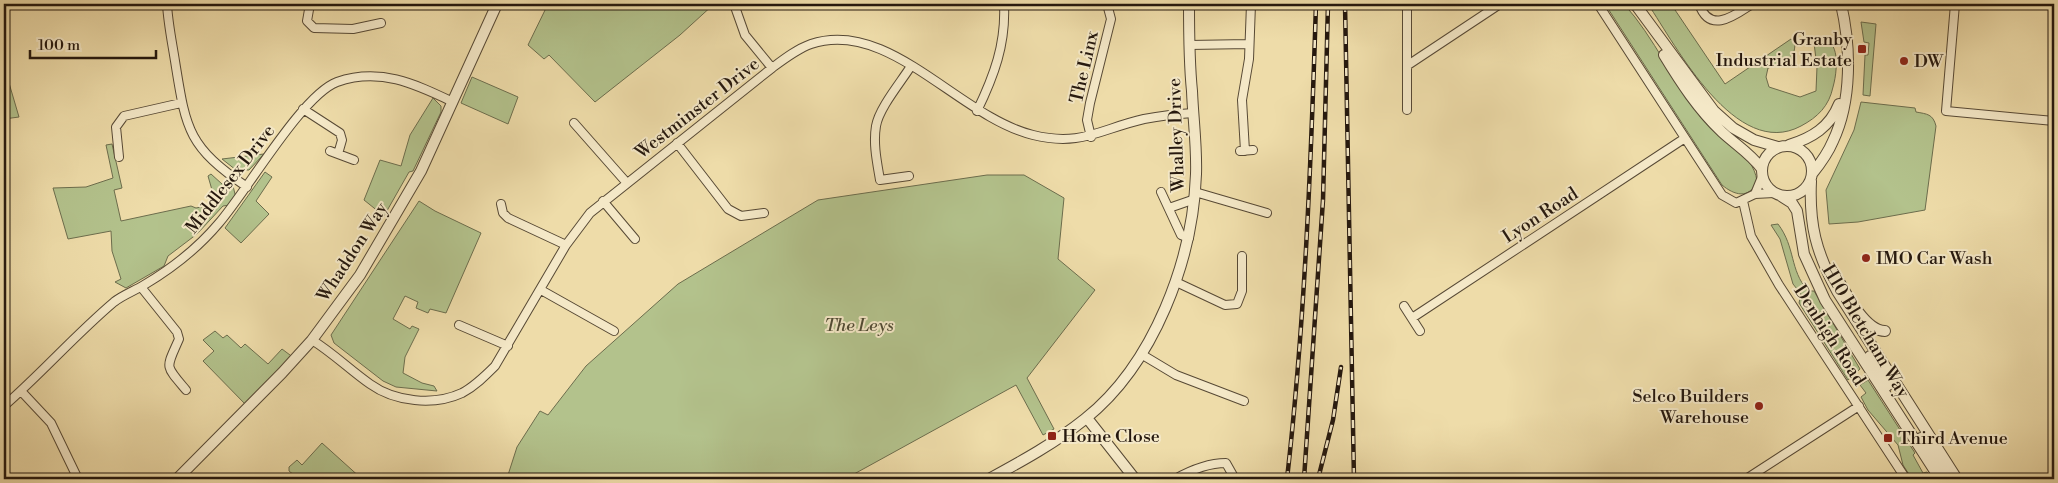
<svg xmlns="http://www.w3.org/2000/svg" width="2058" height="483" viewBox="0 0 2058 483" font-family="'Libre Bodoni',serif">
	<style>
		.green { fill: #b3c28c; stroke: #6c6d4d }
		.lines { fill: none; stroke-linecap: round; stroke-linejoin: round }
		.minor-casing { stroke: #574935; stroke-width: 10 }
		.tertiary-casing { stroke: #574935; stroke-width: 12 }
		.minor { stroke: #f4e8c7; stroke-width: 8 }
		.tertiary { stroke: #f4e8c7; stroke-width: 10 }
		.rail-casing { stroke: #25180e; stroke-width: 4.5 }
		.rail { stroke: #f4e8c7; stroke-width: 2.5; stroke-dasharray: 8; stroke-linecap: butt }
		.poi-dot { fill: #8f2418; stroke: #f4e8c7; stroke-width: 2 }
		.labels { text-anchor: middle; stroke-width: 4; stroke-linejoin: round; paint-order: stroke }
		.poi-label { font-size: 18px; fill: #25180e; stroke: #f4e8c7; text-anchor: start }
		.street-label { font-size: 18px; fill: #25180e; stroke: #f4e8c7 }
		.park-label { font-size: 18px; font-style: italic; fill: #504b34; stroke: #f4e8c7 }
	</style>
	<rect width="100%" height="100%" fill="#eedca9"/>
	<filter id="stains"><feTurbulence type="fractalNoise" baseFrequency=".004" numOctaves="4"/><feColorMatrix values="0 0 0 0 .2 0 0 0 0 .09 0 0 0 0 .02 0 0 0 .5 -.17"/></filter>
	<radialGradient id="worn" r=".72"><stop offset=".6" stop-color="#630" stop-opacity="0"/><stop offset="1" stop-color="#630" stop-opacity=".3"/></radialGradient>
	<!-- green -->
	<path class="green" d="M548,4H714L680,35L595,102L549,55L544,59L528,45Z
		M1605,4H1624C1654,37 1674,83 1702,119C1720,140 1753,152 1757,181C1749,200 1734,195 1722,185Z
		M1648,4H1671L1725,84L1791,39L1795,42C1795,51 1793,56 1789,63L1768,68L1766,77L1769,87L1800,97L1816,91L1817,67L1814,43C1841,30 1838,70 1833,87C1829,106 1818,117 1801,126C1736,161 1676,46 1648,4Z
		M1861,22L1876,24L1870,96L1863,95L1865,55H1868L1869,43L1864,42Z
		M4,66L19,117L4,119Z
		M472,77L518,97L508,124L461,103Z
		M433,98L441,106V112L413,171L409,172L384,216L364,200L380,160L401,166L410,135Z
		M1861,102L1915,108L1916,112C1927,114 1933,114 1936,126L1925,210L1858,222L1829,224L1826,190L1854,130Z
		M112,144L122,188L114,190L121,221L191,206L196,208L216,204L208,176L211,174L222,184L233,186L236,198L230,205L223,206L197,234L168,256L164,266L126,288L115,282L121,279L112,251L111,231L68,239L53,188L86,187L113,178L106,145Z
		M264,154L249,170H236L222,159Z
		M265,172L272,177L256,201L269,214L241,243L225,228Z
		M987,175H1024L1064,198L1058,259L1095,290L1027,378L1054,429L1043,435L1016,385L845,479H519L508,475L517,447L540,411L548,415L586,366L678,284L818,200Z
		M419,201L435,211L481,233L446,313L430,309L428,313L416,308L418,302L405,296L393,319L410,329L412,326L419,329L405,357L403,373L422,383L434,386L437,391L396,387L383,381L334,343L331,335Z
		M1778,224C1796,248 1789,269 1808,291H1814L1860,369L1848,380L1799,303L1801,294L1793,284L1780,239L1771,225Z
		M215,331L223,338L227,335L241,348L245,344L268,364L282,349L294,358L246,405L203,361L214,351L203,340Z
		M1868,380L1915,453L1913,455L1923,473L1927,472L1932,479H1912L1903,465L1898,445L1868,410L1861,397L1866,393L1860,385Z
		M322,443L362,479H299L289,471V467L297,460L302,465Z"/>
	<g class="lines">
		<defs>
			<path id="minor" d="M167,4C168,23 172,42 175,61C186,129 187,146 247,187
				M310,4L307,21L314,28L353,29L381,23
				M734,4L745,35L772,68
				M1598,4L1722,195L1736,203L1755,194L1774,193
				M1699,4C1710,35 1735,15 1752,4
				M1955,4L1946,111L2054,121
				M1189,45L1249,44
				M1408,65L1500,4
				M303,109L340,133L342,140L338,154
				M1407,110V4
				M977,111C994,76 1006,44 1004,4
				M574,123L626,182
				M1091,137L1087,120L1090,103L1111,19L1107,4
				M677,143L728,209L741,216L764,213
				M330,151L354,160
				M1240,151L1253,150
				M1245,151L1242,100L1249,59L1251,4
				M119,157L116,127L124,116L181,103
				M909,176L880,180C877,162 873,144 876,126C879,108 901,82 911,66
				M1161,192L1181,235L1189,238
				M1195,192L1267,213
				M1755,194L1762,177
				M603,201L635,239
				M1743,201L1751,236L1779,285L1906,479
				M501,204L503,213L508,218L566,245
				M1169,208L1195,199
				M1176,282L1225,305L1237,304L1242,291V256
				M141,287L177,332L179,339C166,369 164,364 186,390
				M541,290L614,331
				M1404,306L1420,331
				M1412,318L1685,138
				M459,325L508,346
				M312,340C333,353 350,370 370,384C395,402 434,406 462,393C475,386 485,376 495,366L566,245L590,213L772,68C784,59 797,49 811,44C889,18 959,117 1033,135C1081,147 1100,129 1144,119C1160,116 1177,114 1193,113
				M1141,354L1176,375L1244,401
				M21,391L51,423L78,479
				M4,406C42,373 75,335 114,302C123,295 134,291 144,285C171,269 198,248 219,223C247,191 302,95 337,82C380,67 415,84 453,102
				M1175,479C1191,470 1207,463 1226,463L1235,479
				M1746,479L1859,406"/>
			<path id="tertiary" d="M1635,4L1714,111L1733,128L1754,140L1778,147
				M1664,55C1681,83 1698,109 1722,132C1736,145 1750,153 1762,169
				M1789,145C1812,138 1830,127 1839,104
				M1762 171a25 25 0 1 1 50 0a25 25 0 1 1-50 0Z
				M1812,174C1820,164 1828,153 1833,141C1852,101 1851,47 1841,4
				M1811,181C1809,225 1816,252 1837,291L1957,479
				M1781,196L1792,203L1797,211L1804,254L1825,300L1940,479
				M1833,271C1843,288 1864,331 1885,331
				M1870,356L1887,386
				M1087,418L1135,479
				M1921,438L1941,467L1947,479
				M177,479L282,373L312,340L360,275L421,171L497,4
				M989,479C1022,461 1055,443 1085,419C1154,364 1193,260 1196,174C1197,146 1193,118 1192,91C1189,62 1189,33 1189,4"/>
		</defs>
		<!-- minor casing -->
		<use href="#minor" class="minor-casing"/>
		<!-- tertiary casing -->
		<use href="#tertiary" class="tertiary-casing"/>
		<!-- minor -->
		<use href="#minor" class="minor"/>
		<!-- tertiary -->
		<use href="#tertiary" class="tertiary"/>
		<defs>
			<path id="rail" d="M1345,4L1354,479
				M1287,479C1305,321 1311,163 1316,4
				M1304,479L1323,200L1328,4
				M1318,479L1333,420L1341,367"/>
		</defs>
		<!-- rail casing -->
		<use href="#rail" class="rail-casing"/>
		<!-- rail -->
		<use href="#rail" class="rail"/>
	</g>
	<!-- markers -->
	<g class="poi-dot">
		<rect x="1857" y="44" width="10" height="10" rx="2.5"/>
		<circle cx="1904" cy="61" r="5"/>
		<circle cx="1866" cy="258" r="5"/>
		<circle cx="1759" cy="406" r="5"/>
		<rect x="1047" y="431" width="10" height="10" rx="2.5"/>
		<rect x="1883" y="433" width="10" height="10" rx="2.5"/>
	</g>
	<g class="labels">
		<!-- poi labels -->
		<g class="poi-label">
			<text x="1852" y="45" text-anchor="end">Granby<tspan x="1852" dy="21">Industrial Estate</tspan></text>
			<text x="1914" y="67">DW</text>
			<text x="1876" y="264">IMO Car Wash</text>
			<text x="1749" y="402" text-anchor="end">Selco Builders<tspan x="1749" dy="21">Warehouse</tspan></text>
			<text x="1062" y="442">Home Close</text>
			<text x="1898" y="444">Third Avenue</text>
		</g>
		<!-- street labels -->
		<g class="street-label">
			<text transform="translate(1084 67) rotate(-77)" y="6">The Linx</text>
			<text transform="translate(697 108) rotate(-38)" y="6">Westminster Drive</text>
			<text transform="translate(1176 135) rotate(-92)" y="6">Whalley Drive</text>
			<text transform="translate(230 179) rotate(-52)" y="6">Middlesex Drive</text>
			<text transform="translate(1540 215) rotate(-33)" y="6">Lyon Road</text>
			<text transform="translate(352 252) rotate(-57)" y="6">Whaddon Way</text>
			<text transform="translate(1866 331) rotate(59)" y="6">H10 Bletcham Way</text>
			<text transform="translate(1830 335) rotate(57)" y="6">Denbigh Road</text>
		</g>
		<!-- park labels -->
		<g class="park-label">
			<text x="859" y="331">The Leys</text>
		</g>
	</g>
	<!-- margin -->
	<rect width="2058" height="483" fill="none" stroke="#eedca9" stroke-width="20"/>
	<rect x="5" y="5" width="2048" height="473" fill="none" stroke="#25180e" stroke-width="2.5"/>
	<rect x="10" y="10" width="2038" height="463" fill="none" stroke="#25180e"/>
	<!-- scale -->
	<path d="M30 50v8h126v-8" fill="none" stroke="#25180e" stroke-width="2.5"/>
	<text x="38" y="50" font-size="15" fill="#25180e" stroke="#f4e8c7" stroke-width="4" paint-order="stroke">100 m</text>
	<rect width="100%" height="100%" filter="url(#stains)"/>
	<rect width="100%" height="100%" fill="url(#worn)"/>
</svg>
